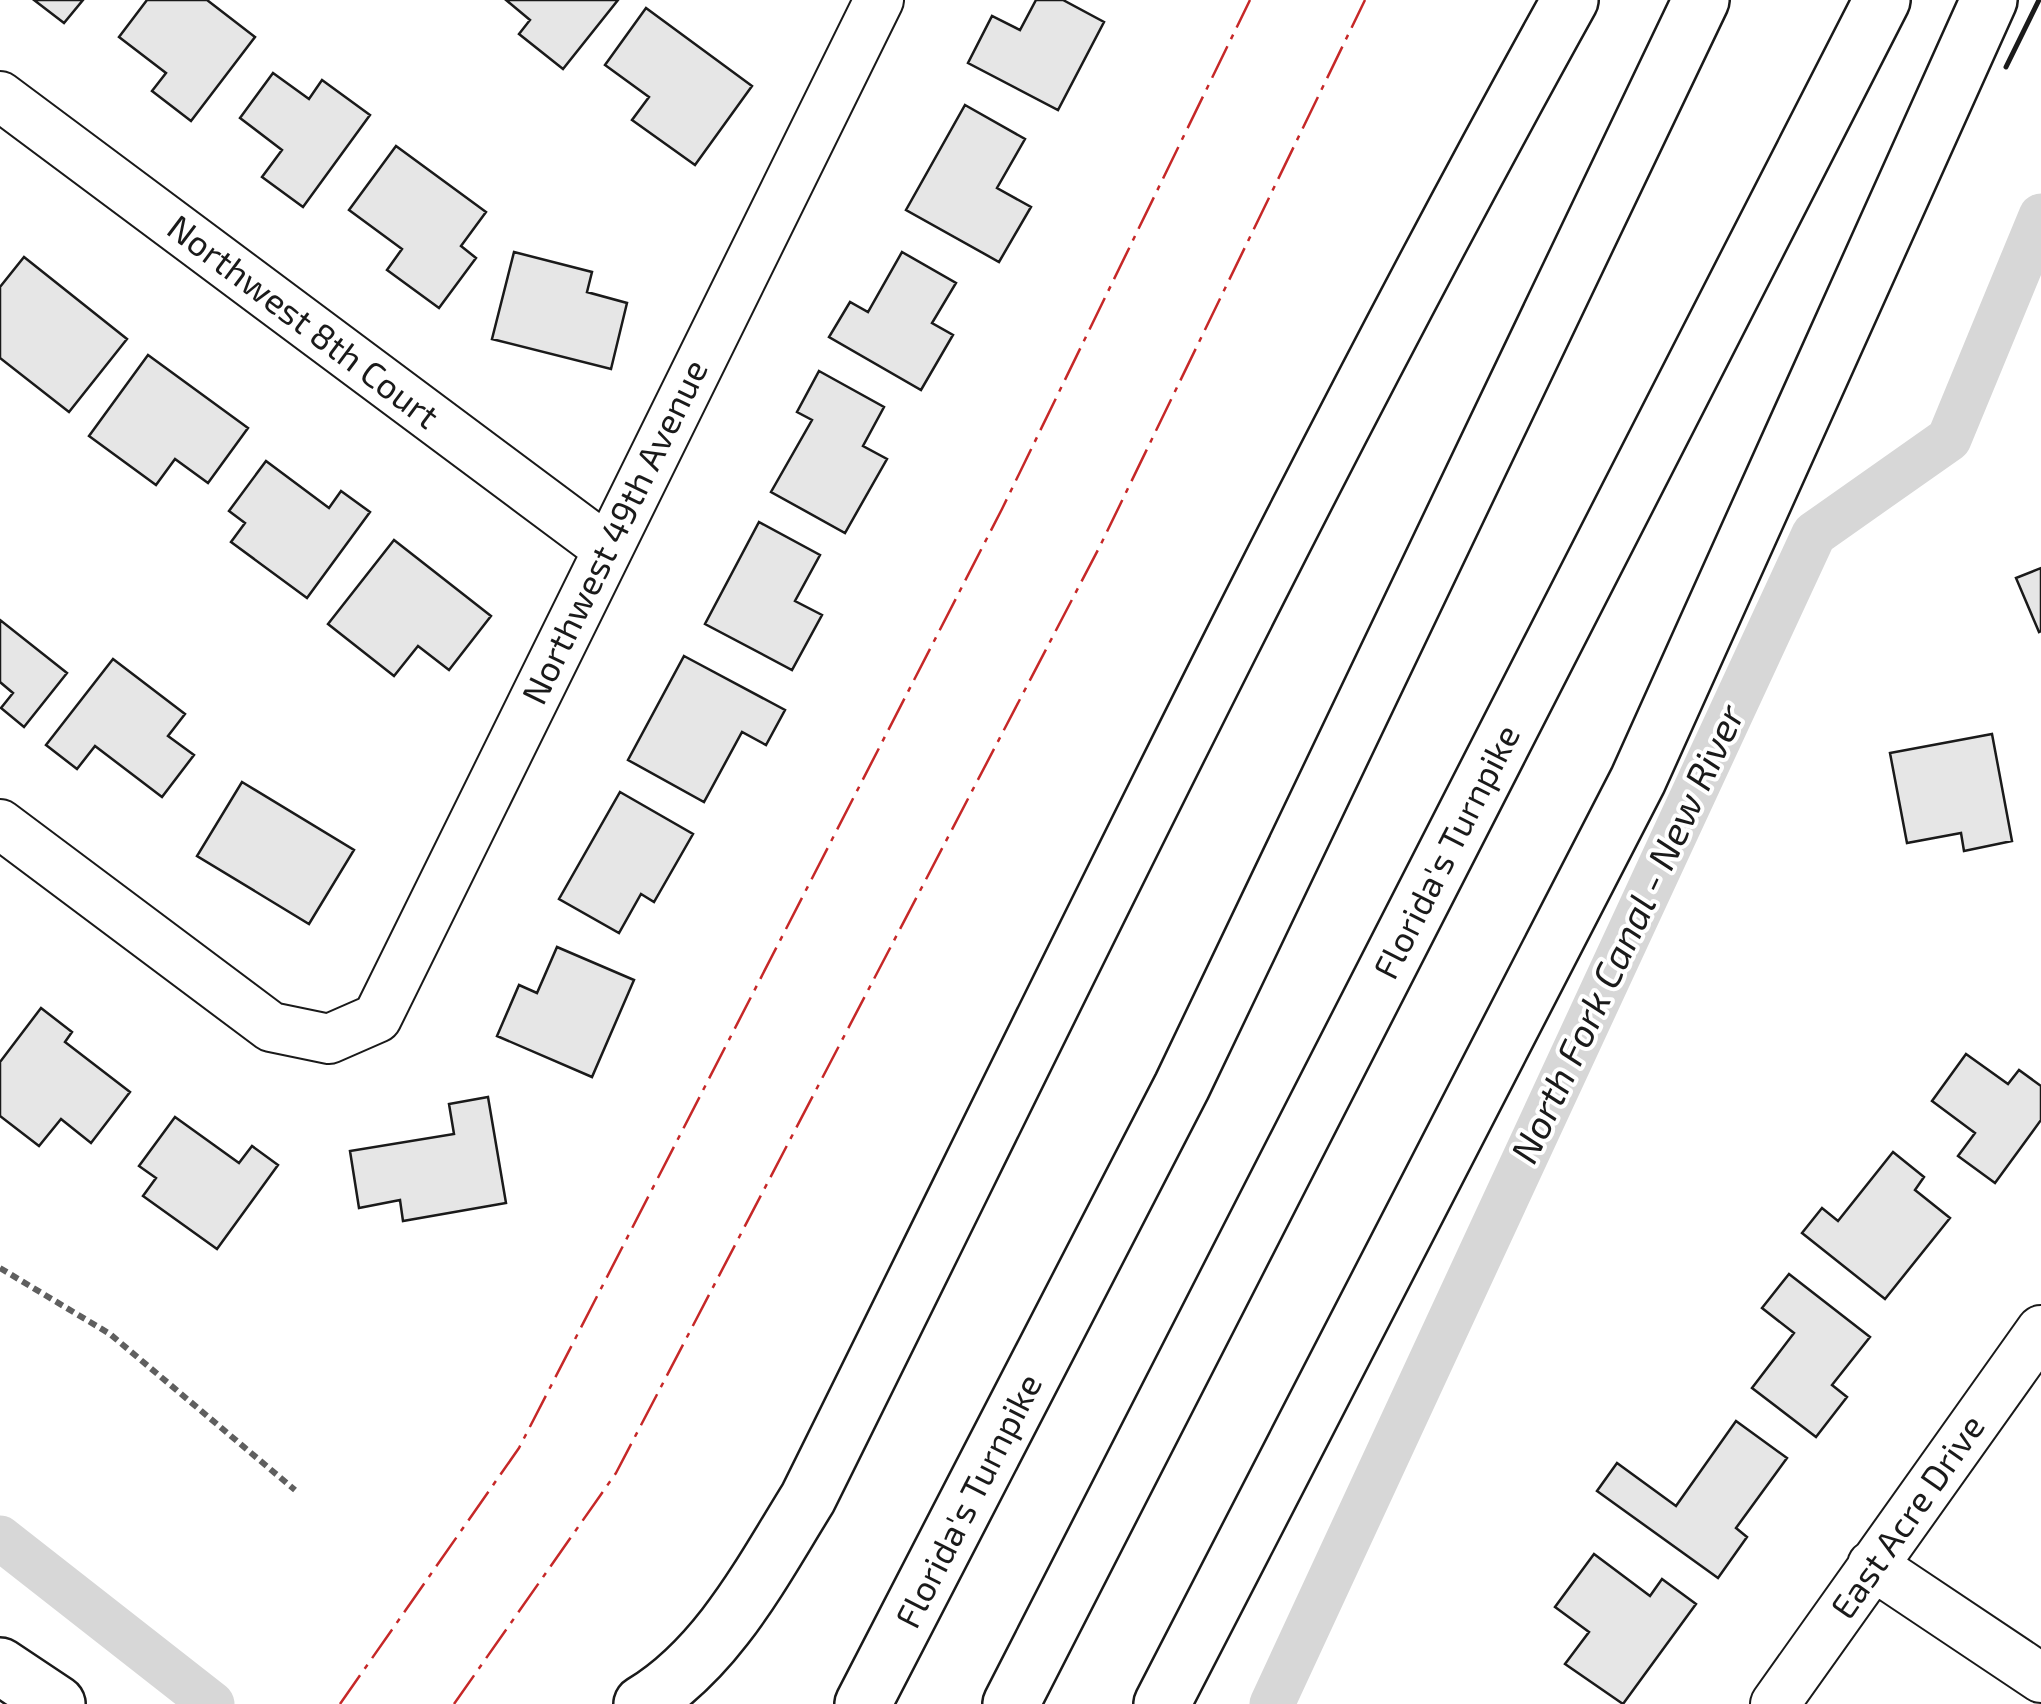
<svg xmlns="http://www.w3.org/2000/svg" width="2041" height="1704" viewBox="0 0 2041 1704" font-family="'Exo 2',sans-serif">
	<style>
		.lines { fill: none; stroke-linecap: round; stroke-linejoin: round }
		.canal { stroke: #d7d7d7; stroke-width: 45 }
		.building { fill: #e6e6e6; stroke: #1a1a1a; stroke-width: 2.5 }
		.minor-casing { stroke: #1a1a1a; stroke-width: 52 }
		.highway-casing { stroke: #1a1a1a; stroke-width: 60 }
		.path { stroke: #5f5f5f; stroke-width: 6; stroke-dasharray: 8 5; stroke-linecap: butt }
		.minor { stroke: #fff; stroke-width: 48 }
		.highway { stroke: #fff; stroke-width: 55 }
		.wall { stroke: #1a1a1a; stroke-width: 5 }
		.power { stroke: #c62828; stroke-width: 2.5; stroke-dasharray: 35 8 5 8; stroke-linecap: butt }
		.labels { text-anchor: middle; stroke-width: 8; stroke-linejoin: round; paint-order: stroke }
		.street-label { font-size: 35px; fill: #1a1a1a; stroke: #fff }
		.water-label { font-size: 38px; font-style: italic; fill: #1a1a1a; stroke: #fff }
	</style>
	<rect width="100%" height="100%" fill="#fff"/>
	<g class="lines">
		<!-- canal -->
		<path class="canal" d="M0,1538L212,1704
			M1272,1704L1814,534L1949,439L2041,216"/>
	</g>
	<!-- building -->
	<path class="building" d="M34,0H83L64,23Z
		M147,0H207L255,37L191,121L152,91L166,73L119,37Z
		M506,0H618L563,69L519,34L530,20Z
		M1036,0H1063L1104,22L1058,110L968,63L992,16L1020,30Z
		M646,8L752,86L695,165L632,120L649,97L605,65Z
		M273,73L309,99L322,80L370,115L303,207L262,177L282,150L240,118Z
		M965,105L1025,139L997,188L1031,207L999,262L906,210Z
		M396,146L486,212L461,246L476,258L439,308L387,270L402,249L349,210Z
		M514,252L592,272L587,292L627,303L611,369L492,339Z
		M902,252L956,283L932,323L953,335L921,390L829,337L850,302L868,312Z
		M24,257L127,339L69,412L0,358V287Z
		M148,355L248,428L208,483L175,459L156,485L89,436Z
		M819,371L884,407L863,446L887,459L845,533L771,492L812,420L797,412Z
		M266,461L329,508L341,491L370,512L307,598L231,542L245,523L229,511Z
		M759,522L820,555L795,601L822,615L792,670L705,624Z
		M394,540L491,616L449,670L418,646L394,676L328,624Z
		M2041,568V631L2039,632L2016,578Z
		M0,620L67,673L24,727L1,708L13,693L0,682Z
		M684,656L785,710L766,745L742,732L704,802L628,760Z
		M113,659L185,714L168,736L194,755L162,797L95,746L77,769L46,745Z
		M1992,734L2012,841L1964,851L1961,833L1907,843L1890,753Z
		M242,782L354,850L309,924L197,856Z
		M620,792L693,834L654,902L641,894L619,933L559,899Z
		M557,947L634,980L592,1077L497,1036L519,985L537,993Z
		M41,1008L72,1032L65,1042L130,1092L91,1143L61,1119L39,1146L0,1116V1062Z
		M1966,1054L2008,1084L2019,1070L2041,1086V1120L1995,1183L1958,1156L1975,1133L1932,1101Z
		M488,1097L506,1203L403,1221L400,1200L359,1208L350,1151L454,1134L449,1104Z
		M175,1117L239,1163L252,1146L278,1165L217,1249L143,1196L156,1178L139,1166Z
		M1893,1152L1924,1177L1915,1190L1950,1218L1885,1299L1802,1233L1822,1208L1838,1221Z
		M1789,1274L1870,1337L1832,1385L1847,1397L1816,1437L1752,1388L1794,1333L1762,1308Z
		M1736,1421L1787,1458L1736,1528L1747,1537L1718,1578L1597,1491L1617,1463L1676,1506Z
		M1594,1554L1650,1596L1662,1579L1696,1604L1623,1704L1565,1664L1589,1632L1555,1607Z"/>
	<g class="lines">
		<defs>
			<path id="minor" d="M0,96L606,548
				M0,824L271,1027L329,1039L377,1018L879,0
				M1872,1565L2041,1678
				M1775,1704L2041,1330"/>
			<path id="highway" d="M0,1666L57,1704
				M642,1704C718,1658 762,1572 808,1498C1057,996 1298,490 1570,0
				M863,1704L1182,1086L1701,0
				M1011,1704L1882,0
				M1162,1704L1638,780L1989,0"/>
		</defs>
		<!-- minor casing -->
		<use href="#minor" class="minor-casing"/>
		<!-- highway casing -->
		<use href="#highway" class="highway-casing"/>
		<!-- path -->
		<path class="path" d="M0,1268L110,1334L295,1490"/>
		<!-- minor -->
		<use href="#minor" class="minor"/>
		<!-- highway -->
		<use href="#highway" class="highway"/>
		<!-- wall -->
		<path class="wall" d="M2006,67L2039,0"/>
		<!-- power -->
		<path class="power" d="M340,1704L519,1448L1002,509L1250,0
			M454,1704L616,1473L1100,546L1365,0"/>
	</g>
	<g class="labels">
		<!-- street labels -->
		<g class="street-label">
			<text transform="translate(303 322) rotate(37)" y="12">Northwest 8th Court</text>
			<text transform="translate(615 532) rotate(-64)" y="12">Northwest 49th Avenue</text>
			<text transform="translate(1447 852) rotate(-63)" y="12">Florida's Turnpike</text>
			<text transform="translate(969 1501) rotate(-63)" y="12">Florida's Turnpike</text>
			<text transform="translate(1908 1517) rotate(-55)" y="12">East Acre Drive</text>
		</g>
		<!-- water labels -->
		<g class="water-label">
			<text transform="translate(1628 934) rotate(-65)" y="13">North Fork Canal - New River</text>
		</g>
	</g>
</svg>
